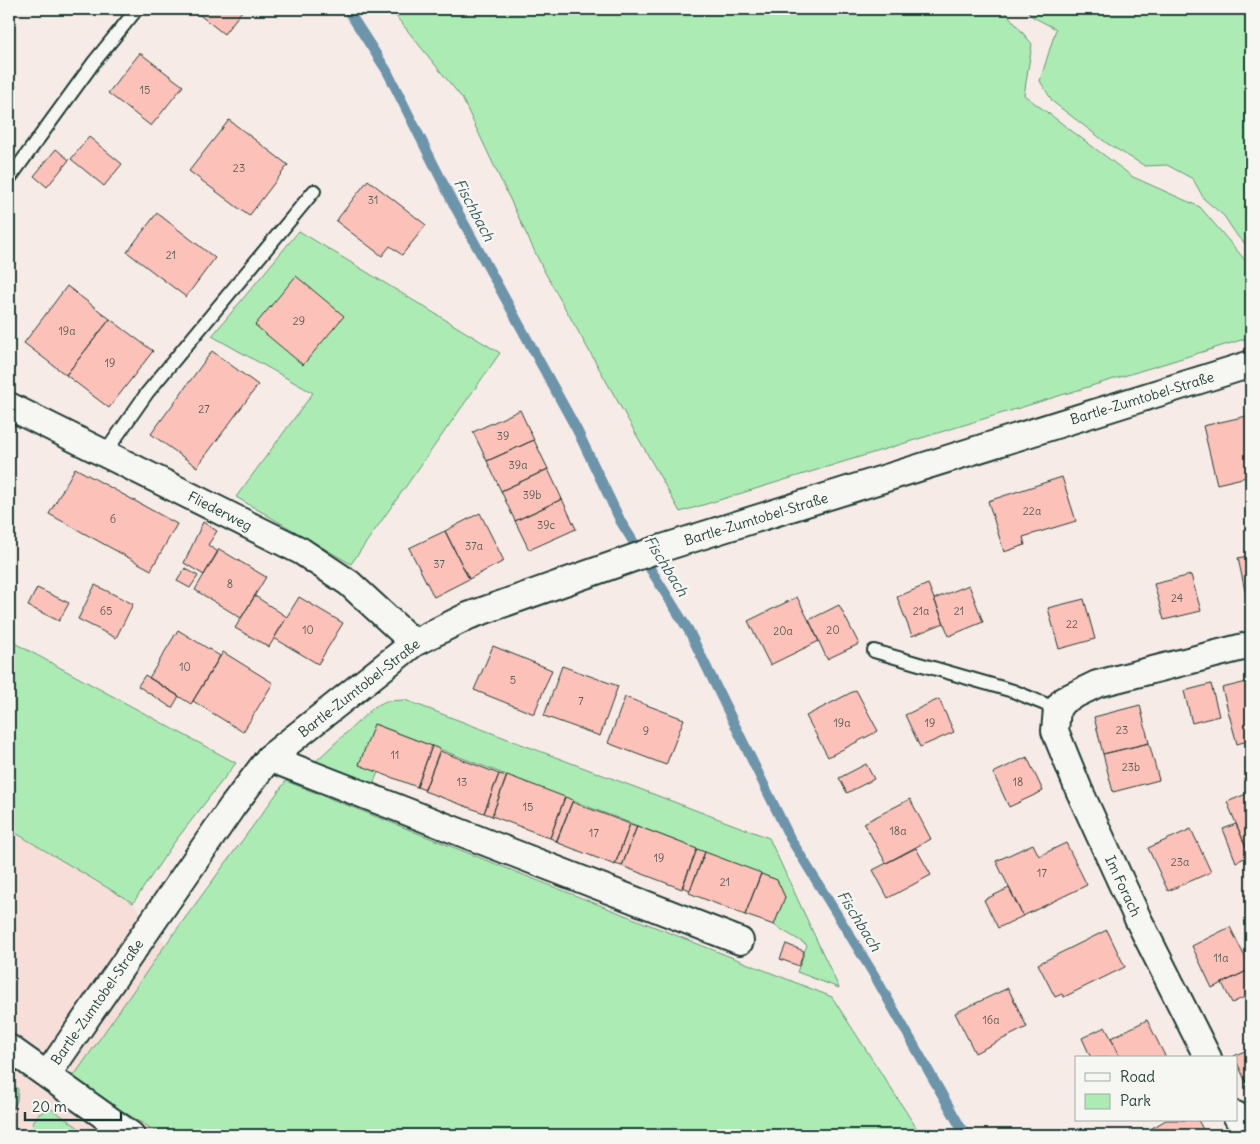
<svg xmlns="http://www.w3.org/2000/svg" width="1260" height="1144" viewBox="0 0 1260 1144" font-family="Delius,sans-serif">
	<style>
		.built { fill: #f8ded9 }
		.green { fill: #acecb4; stroke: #669474 }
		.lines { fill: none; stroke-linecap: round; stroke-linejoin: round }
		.stream { stroke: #6c95ab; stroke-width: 10 }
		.building { fill: #fcc1b9; stroke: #1f3d34 }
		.service-casing { stroke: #1f3d34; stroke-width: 16 }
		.minor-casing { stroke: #1f3d34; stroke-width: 30 }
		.service { stroke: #f6f6f2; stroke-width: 12 }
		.minor { stroke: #f6f6f2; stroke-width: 26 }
		.labels { text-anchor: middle; stroke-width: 5; stroke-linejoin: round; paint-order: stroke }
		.number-label { font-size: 11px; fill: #565e55 }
		.street-label { font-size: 14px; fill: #1f3d34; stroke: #f6f6f2 }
		.water-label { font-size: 15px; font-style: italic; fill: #395a5c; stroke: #f6f6f2 }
	</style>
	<rect width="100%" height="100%" fill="#f7ebe7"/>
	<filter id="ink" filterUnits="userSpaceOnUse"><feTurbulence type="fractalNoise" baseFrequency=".02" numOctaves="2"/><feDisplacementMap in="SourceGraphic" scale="10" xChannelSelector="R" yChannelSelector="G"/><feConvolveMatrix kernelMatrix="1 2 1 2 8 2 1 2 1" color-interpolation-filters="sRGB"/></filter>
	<g filter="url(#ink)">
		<!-- built -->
		<path class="built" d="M9,829L133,903L166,944L519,1135H9Z"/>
		<!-- green -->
		<path class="green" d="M390,9H1003L1032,44L1024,95L1133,177L1200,207L1251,267V337L680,512L543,269L462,98Z
			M1025,9H1251V249L1238,237L1224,216L1204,199L1193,179L1167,165L1145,166L1108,144L1053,102L1040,81L1056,29L1033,17Z
			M299,231L500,353L351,564L236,497L313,393L212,336Z
			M9,640L236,763L173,844L133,903L9,829Z
			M405,700L769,838L839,988L797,972L807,945L774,925L785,897L777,880L375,724L359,764L378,772L371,790L315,765L316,761L374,707L386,701Z
			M286,781L832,997L921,1135H162L71,1080L166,944Z
			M9,1082L18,1089L17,1101L12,1110L9,1111Z
			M50,1108L89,1135H39L34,1132L33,1122L39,1114Z"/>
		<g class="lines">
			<!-- stream -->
			<path class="stream" d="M347,9L387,71L454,205L577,430L621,522L689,631L790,838L873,973L965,1135"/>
		</g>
		<!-- building -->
		<path class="building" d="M192,9H240L242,11L224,34Z
			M140,53L183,86L151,126L108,93Z
			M229,120L288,165L249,216L189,171Z
			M89,137L122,164L104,186L71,159Z
			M56,149L69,160L47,187L34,176Z
			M368,180L426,225L402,255L390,246L382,256L336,221Z
			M157,213L215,258L186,297L127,252Z
			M296,276L344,316L303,365L255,325Z
			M67,286L110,319L66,375L24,343Z
			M110,319L153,351L109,408L66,375Z
			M212,351L258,385L197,467L151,434Z
			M520,410L534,440L487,461L473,432Z
			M1251,415V476L1217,484L1203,426Z
			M534,440L548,469L501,491L487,461Z
			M75,468L177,524L151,570L49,514Z
			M548,469L562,499L515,521L501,491Z
			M1062,477L1076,521L1023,537L1025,545L1004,552L988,501Z
			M562,499L576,529L529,550L515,521Z
			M480,513L504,561L469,579L445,531Z
			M203,522L217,531L208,545L218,552L204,575L184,563Z
			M445,531L469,579L434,597L409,548Z
			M219,549L266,577L241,618L195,590Z
			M1251,555V599L1247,600L1238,558Z
			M185,568L198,576L190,588L177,581Z
			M1191,575L1201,611L1164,620L1154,584Z
			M928,584L944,623L912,636L897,597Z
			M95,585L133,604L116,638L78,619Z
			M969,585L983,622L949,636L934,599Z
			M37,588L69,603L59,621L28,606Z
			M255,596L287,617L269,647L235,628Z
			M299,597L343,623L318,664L274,638Z
			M797,597L819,641L770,665L748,621Z
			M1084,599L1095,639L1059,649L1048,608Z
			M839,605L859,644L827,659L809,620Z
			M178,630L220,656L191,704L149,678Z
			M493,646L552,670L534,714L474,690Z
			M223,652L273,683L243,732L193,701Z
			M562,666L618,686L600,736L544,716Z
			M145,675L179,696L172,708L138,686Z
			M1251,681V740L1237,744L1222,688Z
			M1211,684L1219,716L1192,723L1184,691Z
			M856,690L878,731L828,757L806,716Z
			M625,697L684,719L666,765L608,743Z
			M939,699L954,732L920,747L905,715Z
			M1140,705L1149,743L1103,754L1094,717Z
			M374,724L432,746L417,787L359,765Z
			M1149,743L1159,780L1113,792L1103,754Z
			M432,746L440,749L425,790L417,787Z
			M440,751L499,774L484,813L424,791Z
			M1027,757L1043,791L1009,807L993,773Z
			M866,764L874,779L847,793L839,778Z
			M499,774L507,776L492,816L484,813Z
			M507,775L565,797L550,838L492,816Z
			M1251,792V844L1246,847L1227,802Z
			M565,797L573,800L557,841L550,838Z
			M910,799L931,839L886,863L864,823Z
			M572,802L630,824L615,865L556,842Z
			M630,824L637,826L622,866L615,864Z
			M1236,824L1246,847L1251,844V855L1236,862L1223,829Z
			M637,826L697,849L682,889L622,866Z
			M1191,829L1211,872L1168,891L1148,848Z
			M1066,843L1087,885L1023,916L996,861L1033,844L1039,856Z
			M916,848L931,875L888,898L873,870Z
			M697,849L705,852L690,890L682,887Z
			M705,852L761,873L745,915L689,893Z
			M761,874L777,880L785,897L774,925L745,915Z
			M1009,888L1023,916L998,928L984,900Z
			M1230,927L1251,969L1212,988L1192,946Z
			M1107,930L1125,967L1064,997L1062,994L1055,997L1038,964Z
			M786,944L804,951L799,966L780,959Z
			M1251,969V994L1232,1003L1222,983Z
			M1008,988L1027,1027L975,1053L955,1013Z
			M1147,1020L1166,1058H1120L1111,1038Z
			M1105,1027L1111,1038L1120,1058H1091L1082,1038Z
			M1251,1048V1093L1234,1056Z
			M1166,1120H1198L1206,1135H1140Z"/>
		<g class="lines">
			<defs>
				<path id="service" d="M9,179L94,62L137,9
					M105,453L147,393L314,191
					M874,651L1013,691L1057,709"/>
				<path id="minor" d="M9,406L301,551L349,583L414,643
					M269,758L740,941
					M9,1048L131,1135
					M1208,1058L1138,919L1079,790L1055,731L1057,709L1064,700L1097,684L1251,645
					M47,1075L232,807L269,758L414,643L468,616L656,550L1251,364
					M1236,1115L1244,1129L1251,1135"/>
			</defs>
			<!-- service casing -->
			<use href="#service" class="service-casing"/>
			<!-- minor casing -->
			<use href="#minor" class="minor-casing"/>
			<!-- service -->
			<use href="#service" class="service"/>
			<!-- minor -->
			<use href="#minor" class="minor"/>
		</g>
	</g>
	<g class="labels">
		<!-- number labels -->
		<g class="number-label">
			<text x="145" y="94">15</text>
			<text x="239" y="172">23</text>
			<text x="373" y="204">31</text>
			<text x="171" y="259">21</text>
			<text x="299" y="325">29</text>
			<text x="67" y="335">19a</text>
			<text x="110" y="367">19</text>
			<text x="204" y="413">27</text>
			<text x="503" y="440">39</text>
			<text x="518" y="469">39a</text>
			<text x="532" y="499">39b</text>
			<text x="1032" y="515">22a</text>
			<text x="113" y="523">6</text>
			<text x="546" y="529">39c</text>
			<text x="474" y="550">37a</text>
			<text x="439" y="568">37</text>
			<text x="230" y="588">8</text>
			<text x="1177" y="602">24</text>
			<text x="106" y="615">65</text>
			<text x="921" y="615">21a</text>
			<text x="959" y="615">21</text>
			<text x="1072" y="628">22</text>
			<text x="308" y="634">10</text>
			<text x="833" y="634">20</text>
			<text x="783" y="635">20a</text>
			<text x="185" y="671">10</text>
			<text x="513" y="684">5</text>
			<text x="581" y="705">7</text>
			<text x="842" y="727">19a</text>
			<text x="930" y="727">19</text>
			<text x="1122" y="734">23</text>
			<text x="646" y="735">9</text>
			<text x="395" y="759">11</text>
			<text x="1131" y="771">23b</text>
			<text x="462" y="786">13</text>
			<text x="1018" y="786">18</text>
			<text x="528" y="811">15</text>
			<text x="898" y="835">18a</text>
			<text x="594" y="837">17</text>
			<text x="659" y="862">19</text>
			<text x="1180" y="866">23a</text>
			<text x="1042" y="877">17</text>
			<text x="725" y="886">21</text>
			<text x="1221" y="962">11a</text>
			<text x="991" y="1024">16a</text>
		</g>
		<!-- street labels -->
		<g class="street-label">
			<text transform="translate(1142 398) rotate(-17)" y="5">Bartle-Zumtobel-Straße</text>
			<text transform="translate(220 511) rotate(27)" y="5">Fliederweg</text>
			<text transform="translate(756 519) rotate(-17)" y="5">Bartle-Zumtobel-Straße</text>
			<text transform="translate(359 688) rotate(-38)" y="5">Bartle-Zumtobel-Straße</text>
			<text transform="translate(1123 886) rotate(65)" y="5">Im Forach</text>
			<text transform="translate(97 1002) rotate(-55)" y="5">Bartle-Zumtobel-Straße</text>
		</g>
		<!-- water labels -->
		<g class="water-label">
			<text transform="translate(474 210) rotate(62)" y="5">Fischbach</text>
			<text transform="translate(666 566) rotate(58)" y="5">Fischbach</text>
			<text transform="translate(859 921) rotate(58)" y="5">Fischbach</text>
		</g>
	</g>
	<!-- margin -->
	<rect width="1260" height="1144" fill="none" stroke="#f6f6f2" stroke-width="30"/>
	<rect x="15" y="15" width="1230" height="1114" fill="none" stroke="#1f3d34" stroke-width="2" filter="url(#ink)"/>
	<!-- legend -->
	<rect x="1075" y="1056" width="162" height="65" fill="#f6f6f2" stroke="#a0aca6"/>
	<rect x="1085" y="1073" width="25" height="8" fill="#f6f6f2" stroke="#a0aca6"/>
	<text x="1120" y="1082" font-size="15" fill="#1f3d34">Road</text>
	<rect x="1085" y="1094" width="25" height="15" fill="#acecb4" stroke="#a0aca6"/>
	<text x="1120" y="1106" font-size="15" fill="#1f3d34">Park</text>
	<!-- scale -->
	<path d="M25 1112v8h96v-8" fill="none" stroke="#1f3d34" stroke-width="2.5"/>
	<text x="32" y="1112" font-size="15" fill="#1f3d34" stroke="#f6f6f2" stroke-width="4" paint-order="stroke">20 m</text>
</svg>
